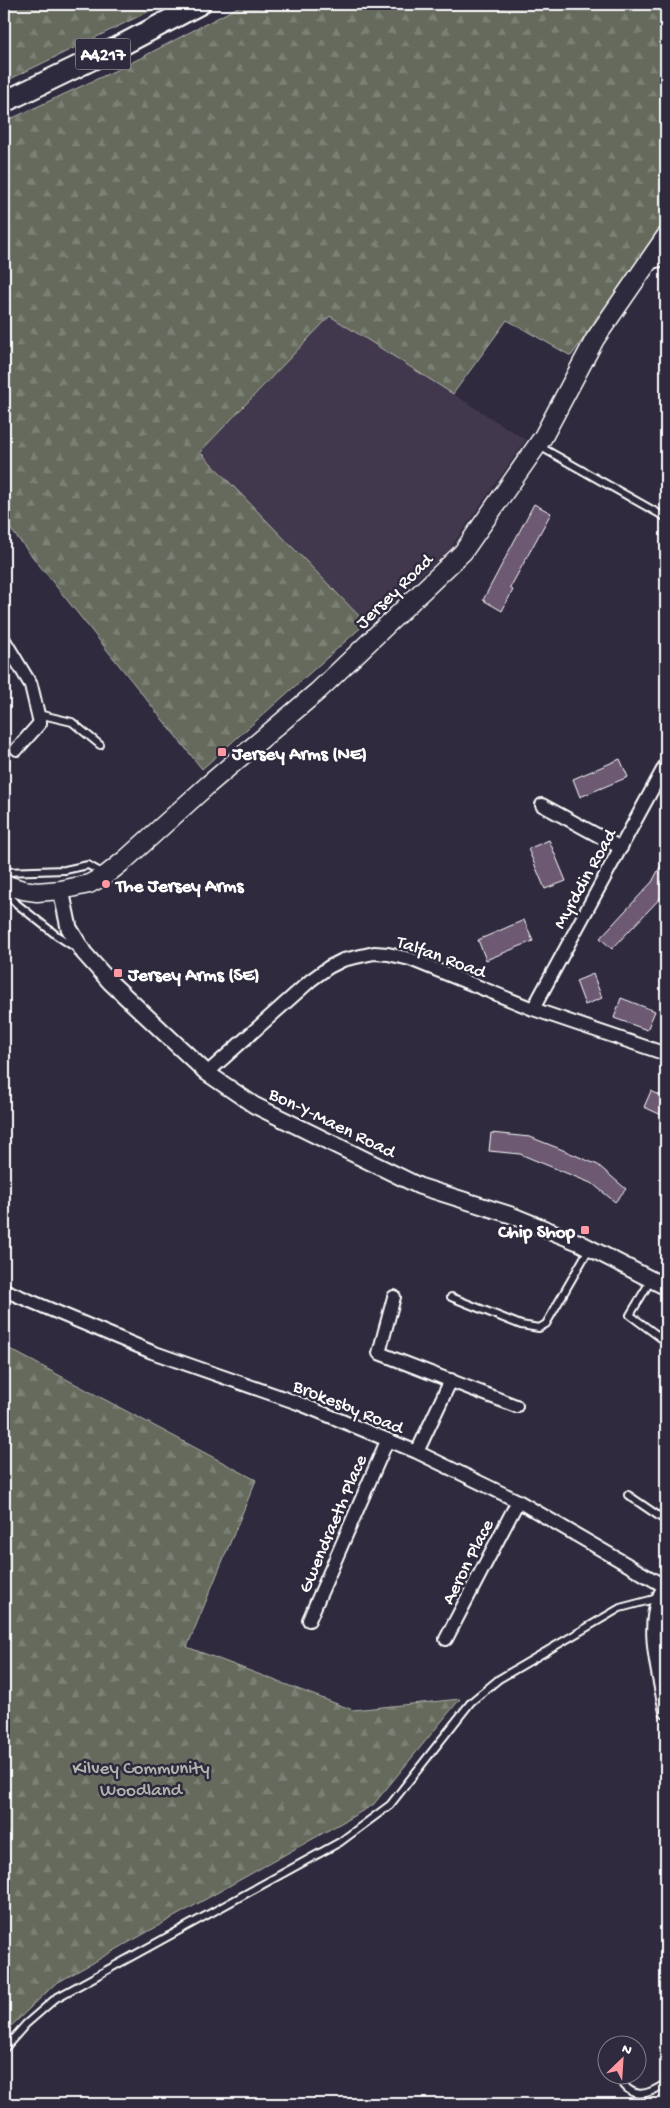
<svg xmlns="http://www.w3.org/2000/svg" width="670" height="2108" viewBox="0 0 670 2108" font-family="'Gochi Hand',sans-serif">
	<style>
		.built { fill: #42384d }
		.forest { fill: url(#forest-firs); stroke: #b2b5ae }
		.building { fill: #6d5a72; stroke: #fff }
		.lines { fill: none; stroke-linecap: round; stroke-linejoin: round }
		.service-casing { stroke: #fff; stroke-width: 10 }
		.minor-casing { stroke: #fff; stroke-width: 16 }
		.tertiary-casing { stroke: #fff; stroke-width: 19 }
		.secondary-casing { stroke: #fff; stroke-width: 21 }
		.primary-casing { stroke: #fff; stroke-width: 24 }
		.service { stroke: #2f2a3d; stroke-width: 6 }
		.minor { stroke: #2f2a3d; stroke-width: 12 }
		.tertiary { stroke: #2f2a3d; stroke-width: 15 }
		.secondary { stroke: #2f2a3d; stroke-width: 18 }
		.primary { stroke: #2f2a3d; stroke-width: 20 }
		.poi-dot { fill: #ff9aa2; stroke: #2f2a3d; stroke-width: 2 }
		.labels { text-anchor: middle; stroke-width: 5; stroke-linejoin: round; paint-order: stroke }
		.shield { fill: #2f2a3d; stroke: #c1bfc5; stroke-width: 1 }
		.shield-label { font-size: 18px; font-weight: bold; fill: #fff }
		.street-label { font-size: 19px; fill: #fff; stroke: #2f2a3d }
		.poi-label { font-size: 19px; font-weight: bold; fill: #fff; stroke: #2f2a3d; text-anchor: start }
		.park-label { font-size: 19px; fill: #b2b5ae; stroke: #2f2a3d }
	</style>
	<defs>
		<pattern id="forest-firs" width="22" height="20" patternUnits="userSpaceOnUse" patternTransform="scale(1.25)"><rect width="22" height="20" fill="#656b5d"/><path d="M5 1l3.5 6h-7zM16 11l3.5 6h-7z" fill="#7c8175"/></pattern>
	</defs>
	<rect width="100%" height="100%" fill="#2f2a3d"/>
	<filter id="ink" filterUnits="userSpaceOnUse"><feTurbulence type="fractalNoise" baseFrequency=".02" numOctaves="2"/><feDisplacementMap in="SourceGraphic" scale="10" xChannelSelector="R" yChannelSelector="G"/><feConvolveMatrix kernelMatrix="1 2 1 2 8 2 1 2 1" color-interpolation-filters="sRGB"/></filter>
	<g filter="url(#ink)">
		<!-- built -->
		<path class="built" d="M330,316L526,440L449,550L366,623L200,453Z"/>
		<!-- forest -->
		<path class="forest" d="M4,4H164L4,82Z
			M244,4H666V223L571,356L507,320L453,394L330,316L200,452L366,623L202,769L4,521V122L125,66Z
			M4,1346L256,1480L187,1647L353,1710L460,1699L373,1805L55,1984L4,2033Z"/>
		<!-- building -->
		<path class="building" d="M534,504L551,513L510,588L513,590L502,611L483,600Z
			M620,759L628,777L580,797L573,779Z
			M549,840L566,881L545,889L528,849Z
			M666,856V892L612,949L600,938L652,882Z
			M524,920L533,941L486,960L478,940Z
			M593,974L602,998L585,1005L576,981Z
			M621,998L655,1011L647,1030L614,1018Z
			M651,1091L666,1098V1117L644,1107Z
			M491,1133L530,1137L563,1150L598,1165L626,1189L615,1202L593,1184L532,1159L520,1154L489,1151Z"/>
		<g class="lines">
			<defs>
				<path id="service" d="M539,446L665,517
					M38,714L72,722L100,745
					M4,872L65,870L88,865L104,874
					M9,887L12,899L17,904L56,935L76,948
					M651,1280L630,1315L665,1341
					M451,1297L521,1325L539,1328L546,1324L589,1249
					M628,1495L666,1521
					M4,2049L26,2024L56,1998L340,1842L390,1805L471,1702L499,1679L620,1608L658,1598
					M618,2076C631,2100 646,2097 666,2083"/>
				<path id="minor" d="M647,263L666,259
					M4,640L31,685L40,723L17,749
					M542,805L621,848
					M533,1009L666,764
					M207,1073L311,980L329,967L343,960L374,953L388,954L410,959L533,1009L666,1054
					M4,1290L152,1352L298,1403L417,1452L518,1501L664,1586
					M394,1297L379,1353L516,1406
					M417,1452L451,1380
					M666,1584C641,1617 659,1675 666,1712
					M309,1620L387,1441
					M446,1639L518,1501"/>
				<path id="tertiary" d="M61,890L69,928L84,953L110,982L207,1073L254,1105L419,1186L511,1215L580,1243L666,1287"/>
				<path id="secondary" d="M4,884L23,890L37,892L61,890L89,884L106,875L126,859L209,784L318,691L463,552L543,437L595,339L666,236"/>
				<path id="primary" d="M4,102L118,47L200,4"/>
			</defs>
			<!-- service casing -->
			<use href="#service" class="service-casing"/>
			<!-- minor casing -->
			<use href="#minor" class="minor-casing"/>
			<!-- tertiary casing -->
			<use href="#tertiary" class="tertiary-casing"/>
			<!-- secondary casing -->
			<use href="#secondary" class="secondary-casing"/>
			<!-- primary casing -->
			<use href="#primary" class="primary-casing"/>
			<!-- service -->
			<use href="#service" class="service"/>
			<!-- minor -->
			<use href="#minor" class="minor"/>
			<!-- tertiary -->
			<use href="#tertiary" class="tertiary"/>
			<!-- secondary -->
			<use href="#secondary" class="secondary"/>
			<!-- primary -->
			<use href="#primary" class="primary"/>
		</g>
	</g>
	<!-- markers -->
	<g class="poi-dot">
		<rect x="217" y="747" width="10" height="10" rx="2.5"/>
		<circle cx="106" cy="884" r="5"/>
		<rect x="113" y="968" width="10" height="10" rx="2.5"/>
		<rect x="580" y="1225" width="10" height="10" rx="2.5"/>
	</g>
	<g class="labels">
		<!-- shield labels -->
		<rect class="shield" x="75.5" y="38.5" width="55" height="31" rx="4"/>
		<g class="shield-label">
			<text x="103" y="60">A4217</text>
		</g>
		<!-- street labels -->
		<g class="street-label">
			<text transform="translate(393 590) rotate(-44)" y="7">Jersey Road</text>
			<text transform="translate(583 878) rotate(-61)" y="7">Myrddin Road</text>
			<text transform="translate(442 955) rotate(20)" y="7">Talfan Road</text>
			<text transform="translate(333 1121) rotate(26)" y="7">Bon-Y-Maen Road</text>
			<text transform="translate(349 1405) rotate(22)" y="7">Brokesby Road</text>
			<text transform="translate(331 1523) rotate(-67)" y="7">Gwendraeth Place</text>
			<text transform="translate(466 1561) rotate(-63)" y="7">Aeron Place</text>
		</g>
		<!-- poi labels -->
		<g class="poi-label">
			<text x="232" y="759">Jersey Arms (NE)</text>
			<text x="116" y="891">The Jersey Arms</text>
			<text x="128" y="980">Jersey Arms (SE)</text>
			<text x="575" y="1237" text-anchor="end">Chip Shop</text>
		</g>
		<!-- park labels -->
		<g class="park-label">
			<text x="141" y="1773">Kilvey Community<tspan x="141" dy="22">Woodland</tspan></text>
		</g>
	</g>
	<!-- margin -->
	<rect width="670" height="2108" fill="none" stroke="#2f2a3d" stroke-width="20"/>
	<rect x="10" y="10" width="650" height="2088" fill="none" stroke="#fff" stroke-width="2" filter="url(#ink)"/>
	<!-- north arrow -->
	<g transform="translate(622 2060) rotate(25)"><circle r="24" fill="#2f2a3d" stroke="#827f8b"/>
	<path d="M0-4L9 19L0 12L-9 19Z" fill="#ff9aa2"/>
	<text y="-8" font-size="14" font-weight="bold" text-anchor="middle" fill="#ffffff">N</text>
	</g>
</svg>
